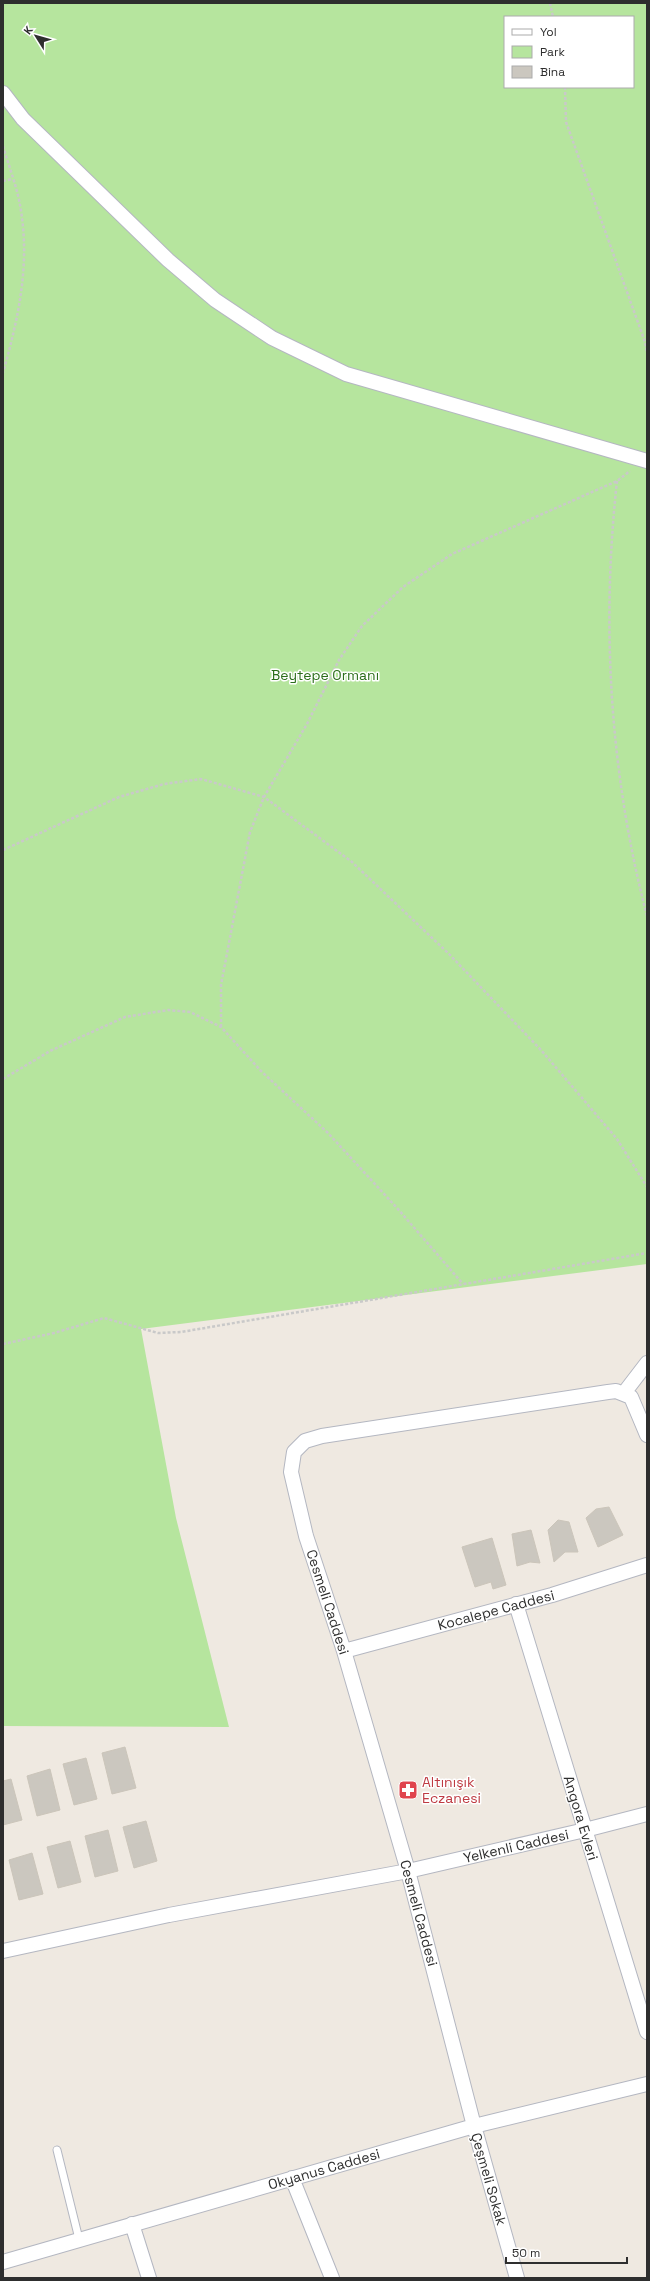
<svg xmlns="http://www.w3.org/2000/svg" width="650" height="2281" viewBox="0 0 650 2281" font-family="'Space Grotesk',sans-serif">
	<style>
		.green { fill: #b6e59e; fill-rule: evenodd }
		.building { fill: #cbc7bf; stroke: #cbc5ba }
		.lines { fill: none; stroke-linecap: round; stroke-linejoin: round }
		.service-casing { stroke: #b4b7c1; stroke-width: 9 }
		.minor-casing { stroke: #b4b7c1; stroke-width: 16 }
		.path { stroke: #c9c9c9; stroke-width: 2.5; stroke-dasharray: 3 2; stroke-linecap: butt }
		.service { stroke: #fff; stroke-width: 7 }
		.minor { stroke: #fff; stroke-width: 14 }
		.labels { text-anchor: middle; stroke-width: 3; stroke-linejoin: round; paint-order: stroke }
		.park-label { font-size: 14px; fill: #2c6e1b; stroke: #fff }
		.street-label { font-size: 14px; fill: #2e2e2e; stroke: #fff }
		.health-label { font-size: 14px; fill: #be3a42; stroke: #fff; text-anchor: start }
	</style>
	<rect width="100%" height="100%" fill="#efe9e1"/>
	<!-- green -->
	<path class="green" d="M3,3H647V1264L141,1329L176,1518L229,1727L3,1726ZM505,17H633V87H505Z"/>
	<!-- building -->
	<path class="building" d="M609,1507L623,1535L598,1547L586,1518L596,1509Z
		M558,1520L569,1522L578,1552H565L554,1562L548,1530Z
		M531,1530L540,1563L530,1562L517,1566L512,1534Z
		M492,1538L506,1585L493,1589L491,1582L475,1587L462,1547Z
		M125,1747L136,1788L112,1794L102,1753Z
		M86,1758L97,1799L74,1805L63,1764Z
		M50,1769L60,1810L37,1816L27,1776Z
		M11,1779L22,1820L3,1825V1781Z
		M146,1821L157,1861L134,1868L123,1827Z
		M108,1830L118,1871L95,1877L85,1836Z
		M70,1841L81,1882L58,1888L47,1847Z
		M32,1853L43,1894L19,1900L9,1860Z"/>
	<g class="lines">
		<defs>
			<path id="service" d="M57,2150L79,2239"/>
			<path id="minor" d="M3,93L23,119L168,260L215,300L272,338L346,374L647,461
				M624,1393L647,1363
				M516,1604L647,2032
				M344,1651L552,1595L647,1565
				M3,1951L169,1915L408,1871L585,1830L647,1814
				M292,2178L332,2278
				M132,2224L149,2278
				M3,2262L474,2126L647,2084
				M517,2278L474,2126L408,1871L344,1651L306,1536L291,1472L294,1452L305,1441L322,1436L608,1392L616,1391L631,1397L647,1435"/>
		</defs>
		<!-- service casing -->
		<use href="#service" class="service-casing"/>
		<!-- minor casing -->
		<use href="#minor" class="minor-casing"/>
		<!-- path -->
		<path class="path" d="M550,3L553,17
			M565,87L566,122L645,342L647,353
			M3,146C9,167 18,189 21,211C30,267 18,319 3,373
			M3,181L12,179
			M617,481C601,626 610,775 647,916
			M3,850L119,797L164,784L201,779L264,797L352,862L449,954L541,1050L617,1139L647,1187
			M221,1027V985L250,832L264,797L307,724L339,660L362,626L403,587L452,554L617,481L630,471
			M3,1079L50,1051L125,1017L168,1010L190,1012L221,1027L261,1071L328,1133L397,1208L463,1284
			M3,1344L54,1333L104,1318L158,1333L181,1332L647,1253"/>
		<!-- service -->
		<use href="#service" class="service"/>
		<!-- minor -->
		<use href="#minor" class="minor"/>
	</g>
	<!-- icons -->
	<defs>
		<symbol id="pharmacy-square" viewBox="-11 -11 22 22"><rect x="-9" y="-9" width="18" height="18" rx="4" fill="#e0444e" stroke="#fff"/><path d="M-2-6h4v4h4v4h-4v4h-4v-4h-4v-4h4Z" fill="#fff"/></symbol>
	</defs>
	<g fill-rule="evenodd">
		<use href="#pharmacy-square" x="397" y="1779" width="22" height="22"/>
	</g>
	<g class="labels">
		<!-- park labels -->
		<g class="park-label">
			<text x="325" y="680">Beytepe Ormanı</text>
		</g>
		<!-- street labels -->
		<g class="street-label">
			<text transform="translate(328 1602) rotate(72)" y="5">Cesmeli Caddesi</text>
			<text transform="translate(496 1610) rotate(-15)" y="5">Kocalepe Caddesi</text>
			<text transform="translate(581 1818) rotate(73)" y="5">Angora Evleri</text>
			<text transform="translate(516 1846) rotate(-13)" y="5">Yelkenli Caddesi</text>
			<text transform="translate(419 1913) rotate(75)" y="5">Cesmeli Caddesi</text>
			<text transform="translate(324 2169) rotate(-16)" y="5">Okyanus Caddesi</text>
			<text transform="translate(489 2179) rotate(74)" y="5">Çeşmeli Sokak</text>
		</g>
		<!-- health labels -->
		<g class="health-label">
			<text x="422" y="1787">Altınışık<tspan x="422" dy="16">Eczanesi</tspan></text>
		</g>
	</g>
	<!-- border -->
	<rect width="650" height="2281" fill="none" stroke="#2e2e2e" stroke-width="8"/>
	<!-- legend -->
	<rect x="504" y="16" width="130" height="72" fill="#ffffff" stroke="#ababab"/>
	<rect x="512" y="29" width="20" height="6" fill="#ffffff" stroke="#ababab"/>
	<text x="540" y="36" font-size="12" fill="#2e2e2e">Yol</text>
	<rect x="512" y="46" width="20" height="12" fill="#b6e59e" stroke="#ababab"/>
	<text x="540" y="56" font-size="12" fill="#2e2e2e">Park</text>
	<rect x="512" y="66" width="20" height="12" fill="#cbc7bf" stroke="#ababab"/>
	<text x="540" y="76" font-size="12" fill="#2e2e2e">Bina</text>
	<!-- north arrow -->
	<g transform="translate(36 36) rotate(307)" stroke="#ffffff" stroke-width="3" paint-order="stroke">
	<path d="M0-3L7 15L0 10L-7 15Z" fill="#2e2e2e"/>
	<text y="-6" font-size="11" font-weight="bold" text-anchor="middle" fill="#2e2e2e">K</text>
	</g>
	<!-- scale -->
	<path d="M506 2257v6h121v-6" fill="none" stroke="#2e2e2e" stroke-width="2"/>
	<text x="512" y="2257" font-size="12" fill="#2e2e2e" stroke="#ffffff" stroke-width="3" paint-order="stroke">50 m</text>
</svg>
